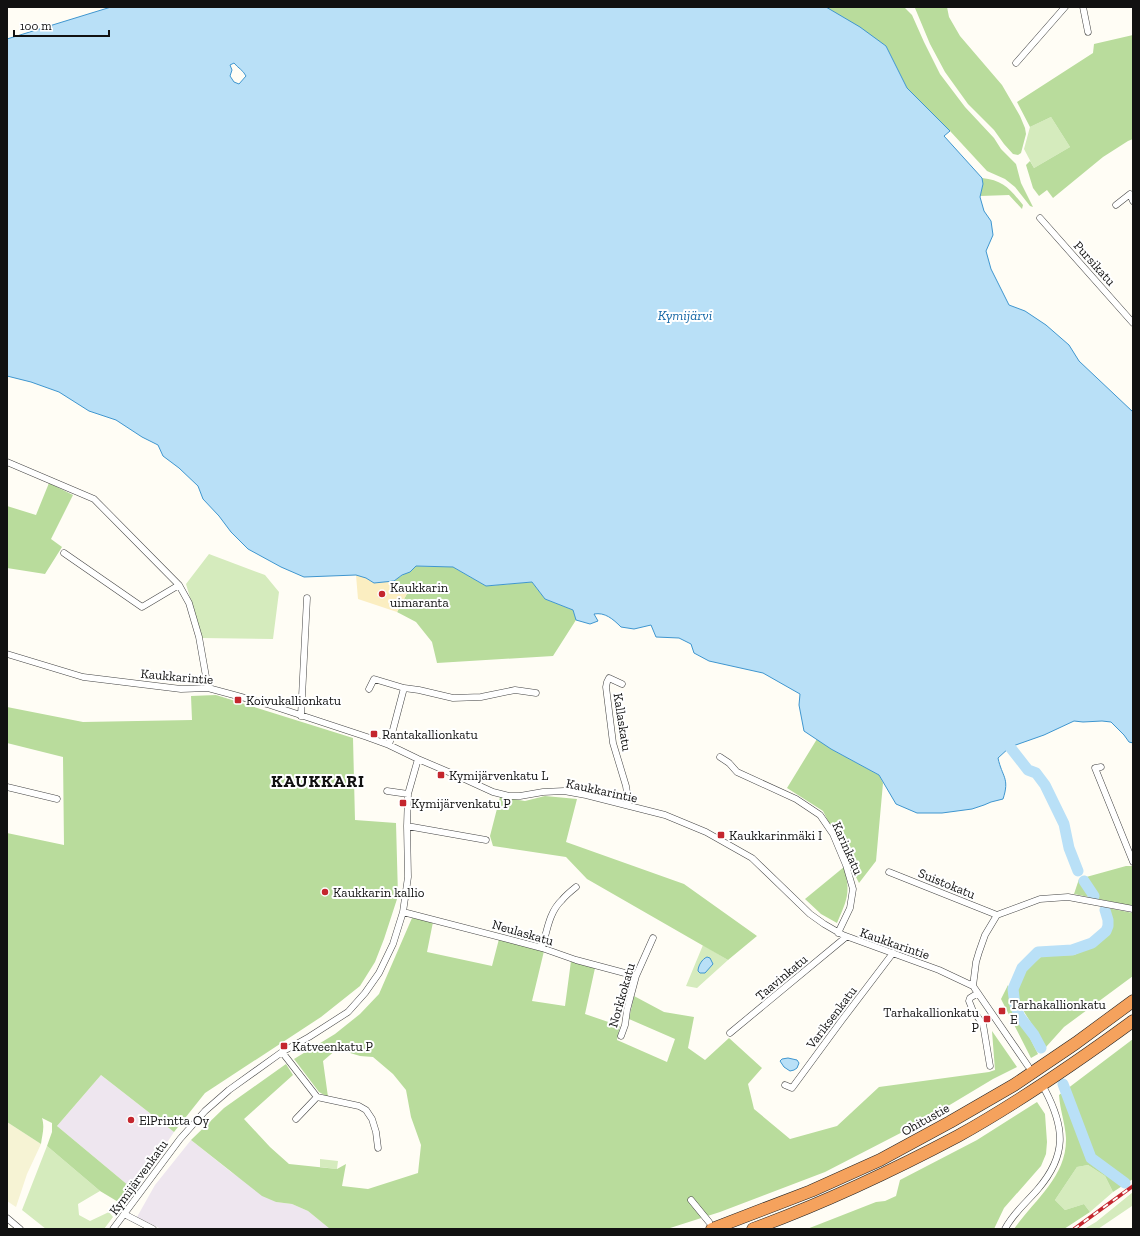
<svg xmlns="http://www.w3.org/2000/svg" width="1140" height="1236" viewBox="0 0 1140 1236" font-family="'Zilla Slab',serif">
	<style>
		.industrial { fill: #eee6ef }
		.farmland { fill: #f6f3d4 }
		.green { fill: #d5ebbd }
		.forest { fill: #b9dc9c }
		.sand { fill: #fbeec1 }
		.water { fill: #b9e0f7; stroke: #3f96cf; fill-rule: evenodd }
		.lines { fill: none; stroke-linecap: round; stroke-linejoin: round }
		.river { stroke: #b9e0f7; stroke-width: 11 }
		.minor-casing { stroke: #444; stroke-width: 7 }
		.motorway-casing { stroke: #222; stroke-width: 13 }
		.minor { stroke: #fff; stroke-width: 6 }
		.motorway { stroke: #f5a25d; stroke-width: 12 }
		.rail-casing { stroke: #c4262e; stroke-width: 3.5 }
		.rail { stroke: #fff; stroke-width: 2; stroke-dasharray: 6; stroke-linecap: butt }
		.poi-dot { fill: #c4262e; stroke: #fff; stroke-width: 1.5 }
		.labels { text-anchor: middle; stroke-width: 4; stroke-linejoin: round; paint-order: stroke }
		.street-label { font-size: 13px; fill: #111; stroke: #fff }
		.poi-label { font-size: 13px; fill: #111; stroke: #fff; text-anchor: start }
		.water-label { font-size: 14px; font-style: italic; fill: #1768a6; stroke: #fff }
		.district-label { font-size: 17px; font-weight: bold; letter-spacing: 1px; fill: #111; stroke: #fff }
	</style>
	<rect width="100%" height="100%" fill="#fffdf5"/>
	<!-- industrial -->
	<path class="industrial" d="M101,1075L174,1132L135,1191L57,1126Z
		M191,1140L231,1172L276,1202L292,1204L308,1211L330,1229H161L137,1217L155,1185Z"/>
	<!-- farmland -->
	<path class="farmland" d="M7,1122L41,1144L27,1174L16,1207L7,1201Z"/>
	<!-- green -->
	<path class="green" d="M1051,117L1070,147L1034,168L1024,149L1030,127Z
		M209,554L265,575L279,592L273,639L202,638L186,584Z
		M703,945L728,960L697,988L686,986Z
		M47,1146L100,1191L78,1204L79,1215L90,1221L109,1212L113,1217L104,1229H46L22,1210Z
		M320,1159L338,1161L337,1169L320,1167Z
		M1088,1165L1105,1176L1113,1192L1090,1212L1084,1204L1065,1210L1055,1200L1077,1167Z
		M1133,1192V1206H1132L1098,1229H1084L1096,1222Z"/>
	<!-- forest -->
	<path class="forest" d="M826,7H904L912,15L924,42L940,74L965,107L994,138L1001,149L1016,164L1021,183L1033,207L1030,206L1015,187L1005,179L987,171L950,131L907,88L886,46Z
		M914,7H947L949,17L960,36L1002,85L1020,116L1025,128L1026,134L1021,153L1018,155L1013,154L1004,144L994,130L968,104L945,72L930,44L915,8Z
		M1133,35V139L1128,141L1103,157L1053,198L1047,190L1039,196L1033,188L1026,165L1030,161L1034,168L1070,147L1051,117L1030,127L1017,102L1093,53L1094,44Z
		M982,178C1003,180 1010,189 1023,205L1022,209L1009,195L980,196L983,184Z
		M49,483L73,495L51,539L62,547L45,574L7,568V506L36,515Z
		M416,566L453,567L486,586L532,582L545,599L573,610L576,620L553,656L437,663L432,642L416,622L397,612L409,590L394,581C401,575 410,572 416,566Z
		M216,695L353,738L355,820L396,823L398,896L384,939L375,962L360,986L321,1017L205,1093L174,1132L101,1075L57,1126L135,1191L125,1206L100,1191L47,1146L52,1132V1123L42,1118C45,1128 42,1135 41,1144L7,1122V833L64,845L63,757L7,743V707L83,722L192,720L191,696Z
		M817,739L831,749L879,775L883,783L876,861L859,883L823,811L787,788Z
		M545,796L577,799L566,842L684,884L757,936L728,960L587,879L566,857L493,846L490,836L500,797L525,801Z
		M1126,866H1133V906L1074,894L1079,879Z
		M844,867C851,893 847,900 837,923L821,914L805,899Z
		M1108,908L1133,913V976L1064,1027L1046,1047L1018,1002L1017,989L1025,971L1042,956L1074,955L1094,946L1113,927Z
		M412,918L433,922L427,952L492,966L499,939L544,951L532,1001L565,1006L571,961L595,968L585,1014L620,1026L617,1040L667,1062L675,1039L629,1019L634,996L664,1012L694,1017L688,1048L705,1060L729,1038L762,1068L748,1084L754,1109L790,1139L837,1126L879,1087L989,1072L995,1070L992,1031L1017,1067L993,1079L918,1124L825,1172L720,1212L667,1229H330L308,1211L292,1204L276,1202L262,1196L191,1140L224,1108L286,1064L293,1075L244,1119L270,1147L289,1164L337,1169L346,1164L342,1186L368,1189L418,1173L421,1145L411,1117L406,1090L393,1074L373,1057L360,1056L337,1049L323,1061L328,1097L319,1092L294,1059L335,1034L360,1014L379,994Z
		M1008,985L1012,1011L1030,1038L1038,1054L1031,1058L1001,999Z
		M1133,1039V1179L1113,1192L1105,1176L1088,1165L1077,1167L1055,1200L1065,1210L1084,1204L1090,1212L1064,1229H1014C1034,1200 1067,1177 1066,1138C1065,1123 1060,1110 1059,1095Z
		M1037,1102L1045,1114L1047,1142L1046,1154L1041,1166L1004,1208L994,1229H807L876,1202L885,1201L896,1196L900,1180L977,1140Z"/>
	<!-- sand -->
	<path class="sand" d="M356,575L366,578L374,583L394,581L409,590L397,612L358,599Z"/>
	<!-- water -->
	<path class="water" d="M111,7H826L860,27L886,46L907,88L950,131L944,136L982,178L983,184L980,197L984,211L991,221L993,235L986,251L991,269L1009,305L1025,311L1046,325L1069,345L1079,361L1133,412V743L1129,742L1124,735L1111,722L1102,721L1083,722L1074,721L1044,735L1010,747L998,758C1002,777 1010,778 1003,799L991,802L984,805L972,809L942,813H917L896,804L879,775L831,749L804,731L799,705L800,694L763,673L709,661L694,653L691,644L679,638L656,637L651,625L634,629L621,627C613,619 605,612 594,614L598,621L590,624L576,620L573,610L545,599L532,582L486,586L453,567L416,566L410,572L402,575L394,581L374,583L366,578L356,575L304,577L281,567L248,549L231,532L219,516L203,499L198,486L179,468L163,456L158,445L142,437L116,420L89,411L59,392L31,382L7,376V39ZM234,63C238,68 243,70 246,76L239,84L234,82L230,76L232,70L230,65Z
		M707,957L710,958L713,964L705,973H700L698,971C698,966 702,959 707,957Z
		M788,1058L797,1060L799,1063L797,1068L794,1070L790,1071L784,1067L780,1061L782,1059Z"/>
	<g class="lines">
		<!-- river -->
		<path class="river" d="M1010,747L1028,770L1036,773L1045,785L1064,824L1069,848L1078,871
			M1084,881L1094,896
			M1041,1048L1034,1035L1020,1017L1015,1005L1013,989L1022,968L1038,952L1072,950L1092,943L1106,931L1108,926V920L1105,910
			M1063,1084L1091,1158L1125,1183"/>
		<defs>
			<path id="minor" d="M1083,7L1088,32
				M1016,63L1065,7
				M1116,205L1130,194L1133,201
				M1040,218L1133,323
				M7,462L94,499L179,585L189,603L199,637L208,688
				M64,553L142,607L179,585
				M7,654L83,677L181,689L208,688L234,695L267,704L367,737L389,745L418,759L458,776L493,792L509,796H520L543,792L564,791L586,795L665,815L706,832L752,858L810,914L824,924L843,935L939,970L973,986L1028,1066
				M622,684L609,678L607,682L606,687L613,743L626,786L629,806
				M369,689L374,679L404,688
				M301,716L307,598
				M389,745L404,688L419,690L453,698L481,697L515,690L536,693
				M720,757L729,763L737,772L796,799L820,815L833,834L846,865L853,889L850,908L838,933
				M1101,767L1095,768L1133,862
				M7,787L57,799
				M387,791L408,794
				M407,826L486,840
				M889,872L997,915
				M403,912L542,948L576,960L636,976
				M542,948C547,931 549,912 562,900C566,895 571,891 576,887
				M973,986L976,962L979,952L985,935L997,915L1040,899L1068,897L1133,909
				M978,993L970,998L969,1001L973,1011L983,1024L990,1066
				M730,1033L846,937
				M621,1036L625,1025L627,1010L636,976L653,938
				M282,1052L317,1097L359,1106L366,1110L372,1119L376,1132L378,1148
				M785,1085L792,1088L842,1020L893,953
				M296,1119L317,1097
				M691,1200L709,1222
				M124,1214L153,1229
				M7,1218L20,1229
				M113,1229L180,1139L205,1111L229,1090L282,1052L309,1037L348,1012L365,993L379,973L393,944L403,912L408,877L407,826L408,794L418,759
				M1005,1229C1013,1213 1027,1202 1038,1189C1067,1155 1065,1128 1045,1090"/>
			<path id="motorway" d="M712,1229L811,1191L880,1160L950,1122L1014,1085L1076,1043L1133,1001
				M753,1229C824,1203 892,1171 958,1136C1019,1102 1077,1062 1133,1021"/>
		</defs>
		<!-- minor casing -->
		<use href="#minor" class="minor-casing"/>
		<!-- motorway casing -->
		<use href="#motorway" class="motorway-casing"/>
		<!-- minor -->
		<use href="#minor" class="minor"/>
		<!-- motorway -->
		<use href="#motorway" class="motorway"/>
		<defs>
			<path id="rail" d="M1074,1229L1133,1186"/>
		</defs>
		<!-- rail casing -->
		<use href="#rail" class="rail-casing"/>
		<!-- rail -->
		<use href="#rail" class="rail"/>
	</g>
	<!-- markers -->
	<g class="poi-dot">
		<circle cx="382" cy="594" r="4"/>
		<rect x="234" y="696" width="8" height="8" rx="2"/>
		<rect x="370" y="730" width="8" height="8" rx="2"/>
		<rect x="437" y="771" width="8" height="8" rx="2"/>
		<rect x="399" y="799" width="8" height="8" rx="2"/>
		<rect x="717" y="831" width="8" height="8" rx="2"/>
		<circle cx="325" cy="892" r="4"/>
		<rect x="998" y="1007" width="8" height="8" rx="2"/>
		<rect x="983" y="1015" width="8" height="8" rx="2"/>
		<rect x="280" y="1042" width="8" height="8" rx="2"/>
		<circle cx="131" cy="1120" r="4"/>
	</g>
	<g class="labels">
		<!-- street labels -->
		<g class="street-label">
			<text transform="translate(1095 263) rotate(48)" y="5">Pursikatu</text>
			<text transform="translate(177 676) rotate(5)" y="5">Kaukkarintie</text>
			<text transform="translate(623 722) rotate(81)" y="5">Kallaskatu</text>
			<text transform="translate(602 790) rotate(12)" y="5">Kaukkarintie</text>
			<text transform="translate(848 848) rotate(66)" y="5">Karinkatu</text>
			<text transform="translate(947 883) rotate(22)" y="5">Suistokatu</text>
			<text transform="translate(523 932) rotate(16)" y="5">Neulaskatu</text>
			<text transform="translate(895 943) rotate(19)" y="5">Kaukkarintie</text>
			<text transform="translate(781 977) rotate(-40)" y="5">Taavinkatu</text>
			<text transform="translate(621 995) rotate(-74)" y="5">Norkkokatu</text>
			<text transform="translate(831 1017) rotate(-53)" y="5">Variksenkatu</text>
			<text transform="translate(925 1119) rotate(-29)" y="5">Ohitustie</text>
			<text transform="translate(138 1177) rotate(-54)" y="5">Kymijärvenkatu</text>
		</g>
		<!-- poi labels -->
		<g class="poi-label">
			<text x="390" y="592">Kaukkarin<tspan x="390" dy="15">uimaranta</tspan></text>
			<text x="246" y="705">Koivukallionkatu</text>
			<text x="382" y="739">Rantakallionkatu</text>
			<text x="449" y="780">Kymijärvenkatu L</text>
			<text x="411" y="808">Kymijärvenkatu P</text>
			<text x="729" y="840">Kaukkarinmäki I</text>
			<text x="333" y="897">Kaukkarin kallio</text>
			<text x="1010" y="1009">Tarhakallionkatu<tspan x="1010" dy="15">E</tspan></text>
			<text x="979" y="1017" text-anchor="end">Tarhakallionkatu<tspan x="979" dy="15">P</tspan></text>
			<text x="292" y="1051">Katveenkatu P</text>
			<text x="139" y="1125">ElPrintta Oy</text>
		</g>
		<!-- water labels -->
		<g class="water-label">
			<text x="685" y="320">Kymijärvi</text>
		</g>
		<!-- district labels -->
		<g class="district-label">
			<text x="318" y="787">KAUKKARI</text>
		</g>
	</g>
	<!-- border -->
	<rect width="1140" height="1236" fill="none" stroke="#111111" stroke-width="16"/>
	<!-- scale -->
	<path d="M14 30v6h95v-6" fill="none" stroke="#111111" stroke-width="2"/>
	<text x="20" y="30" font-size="12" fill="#111111" stroke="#ffffff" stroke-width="3" paint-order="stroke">100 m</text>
</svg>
